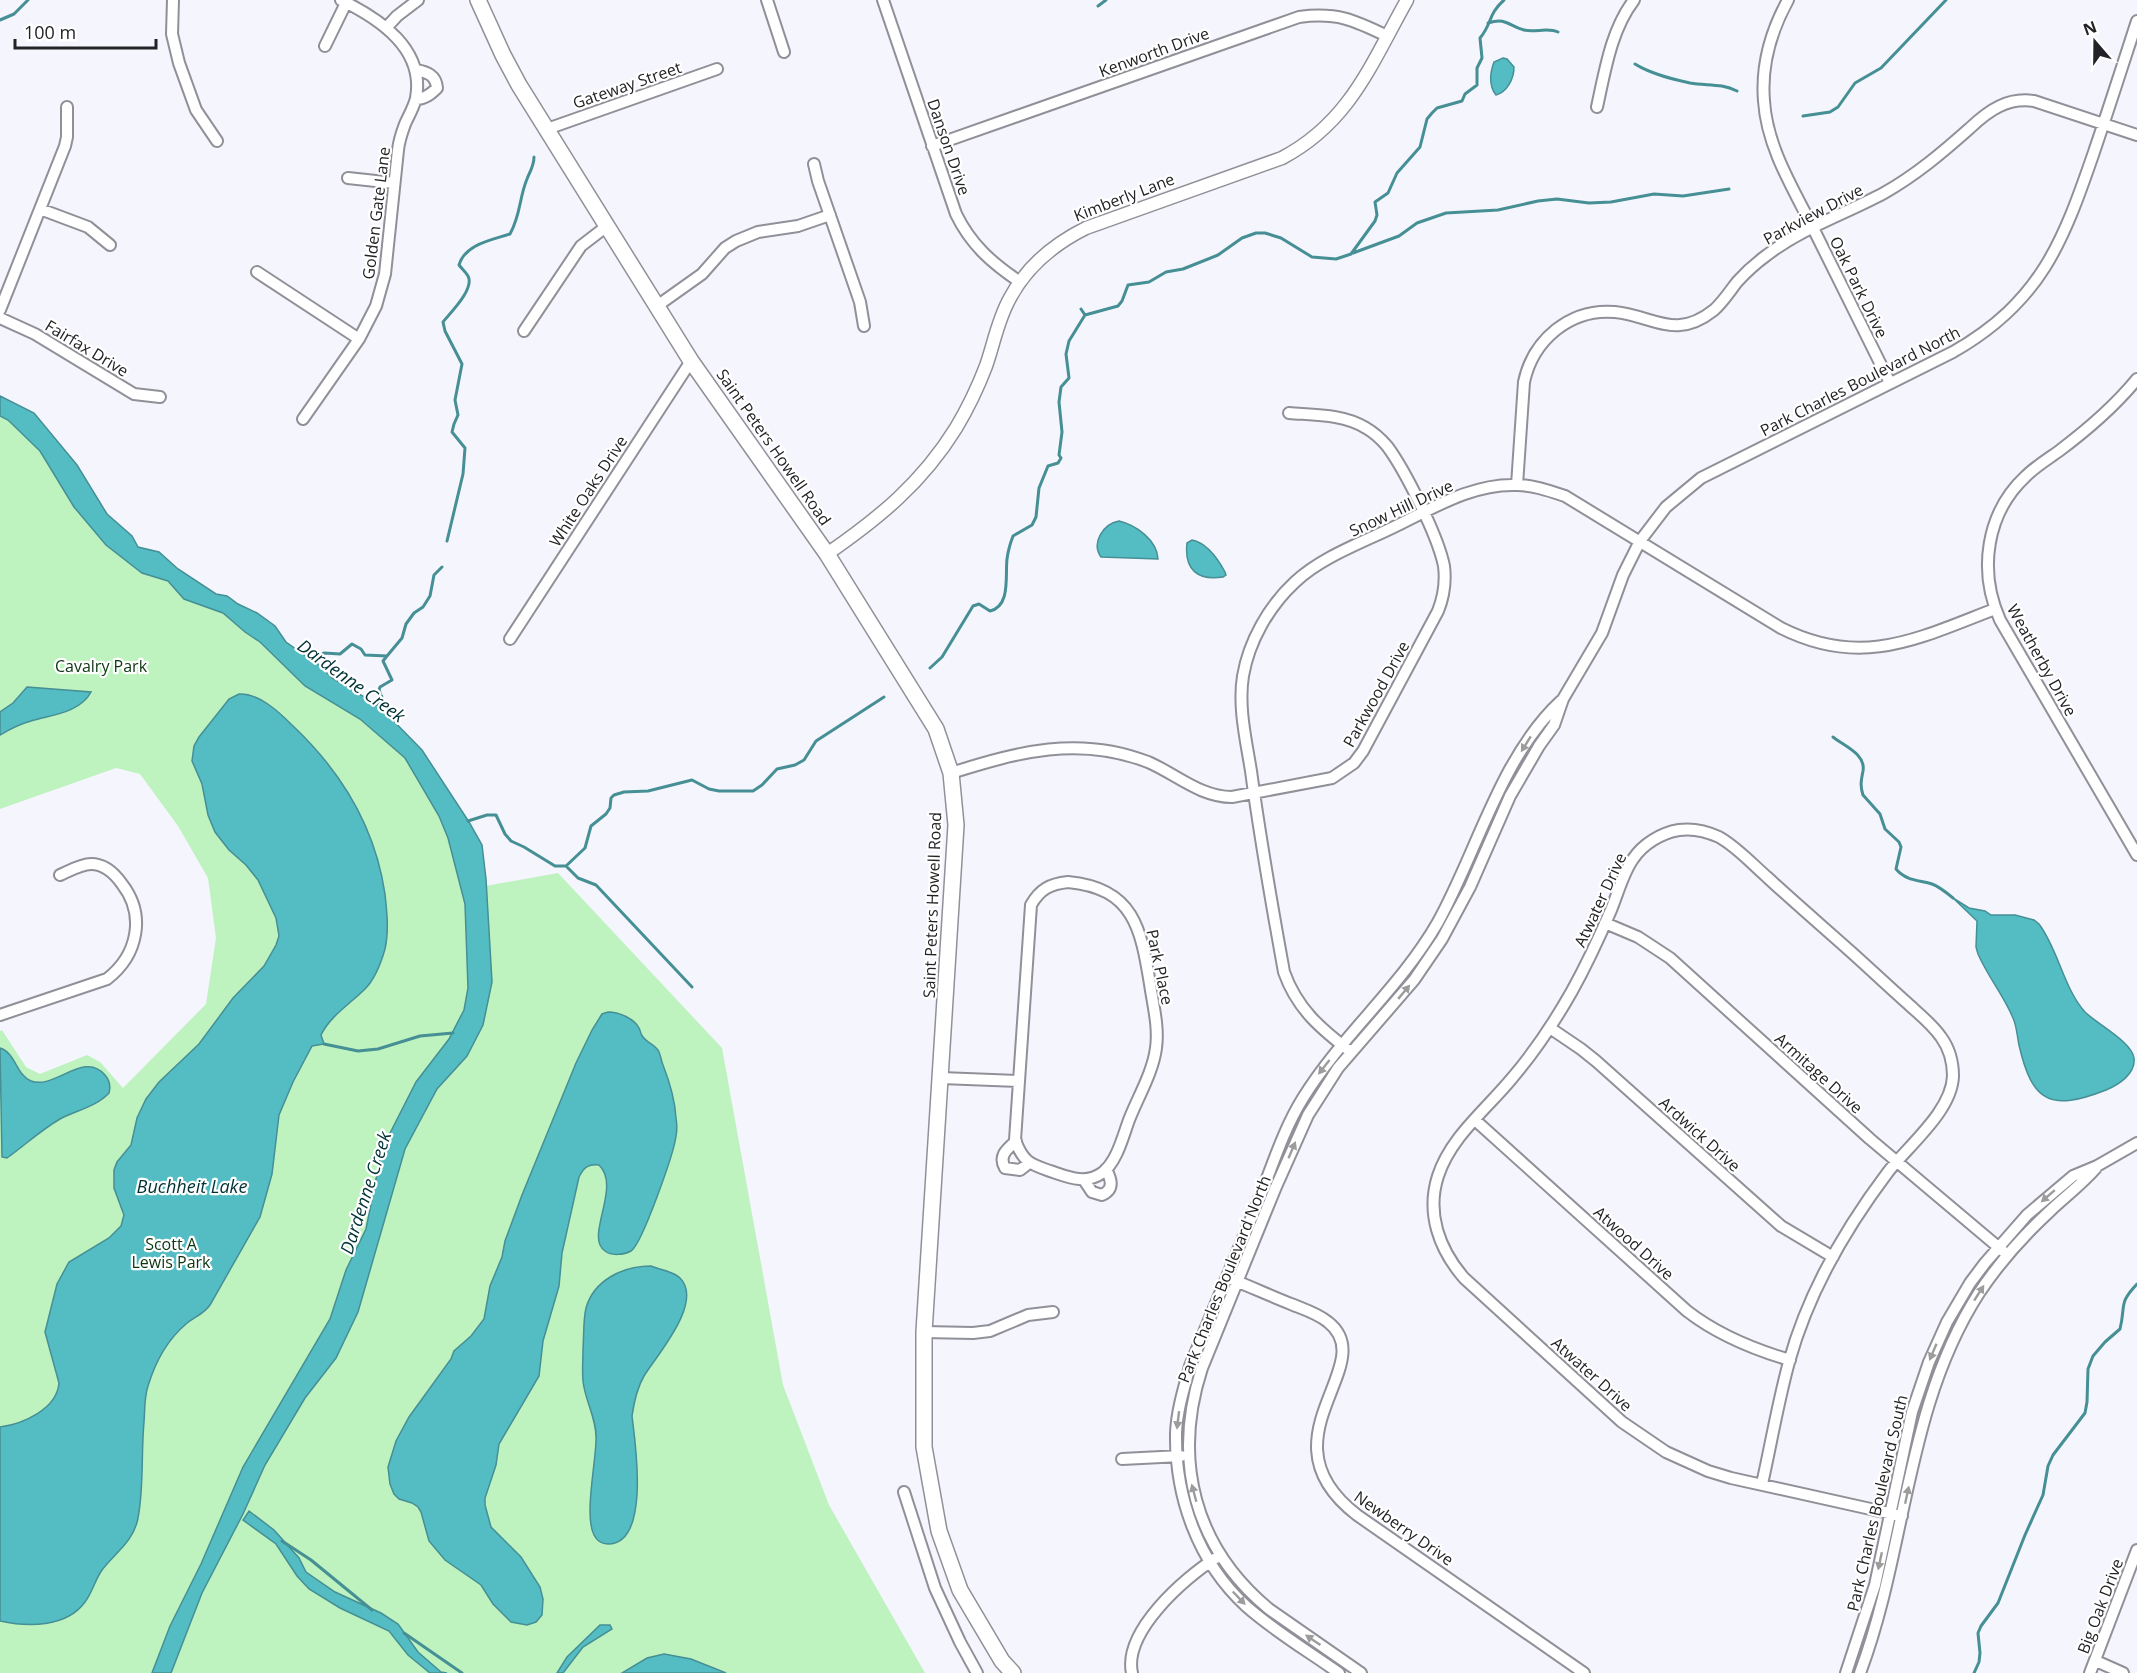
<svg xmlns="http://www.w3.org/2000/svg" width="2137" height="1673" viewBox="0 0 2137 1673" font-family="'Open Sans',sans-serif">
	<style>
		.green { fill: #bef2bf }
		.water { fill: #54bdc4; stroke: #458f95; stroke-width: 1.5 }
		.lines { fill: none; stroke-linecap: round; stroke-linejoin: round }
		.stream { stroke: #458f95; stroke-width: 3 }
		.minor-casing { stroke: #919098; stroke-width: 14 }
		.tertiary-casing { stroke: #919098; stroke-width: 15 }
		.secondary-casing { stroke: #919098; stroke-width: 18 }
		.minor { stroke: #fff; stroke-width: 10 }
		.tertiary { stroke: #fff; stroke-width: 12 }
		.secondary { stroke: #fff; stroke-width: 15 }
		.oneway { fill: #9c9c9d }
		.labels { text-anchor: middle; stroke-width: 4.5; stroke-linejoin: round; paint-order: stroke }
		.street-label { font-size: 16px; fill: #232326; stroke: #fff }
		.park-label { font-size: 16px; fill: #0c3511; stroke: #fff }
		.water-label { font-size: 18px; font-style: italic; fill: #003235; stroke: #fff }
	</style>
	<rect width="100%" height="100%" fill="#f5f5fd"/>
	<!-- green -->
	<path class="green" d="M0,416L7,419L40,451L74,507L142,573L168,581L184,599L223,613L245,632L260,642L305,686L360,719L390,744L405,758L439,816L448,838L465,904L468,988L464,1010L449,1039L416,1082L382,1149L366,1229L346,1270L334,1308L413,1116L473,1006L480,887L558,873L722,1048L783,1385L829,1505L925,1673H158L201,1564L170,1626L152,1673H0V1031L2,1030L26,1067L40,1074L87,1055L100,1062L123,1088L206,1004L216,938L208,878L178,826L140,774L116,768L0,809Z"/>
	<!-- water -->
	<path class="water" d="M1503,58L1507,59L1514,67C1514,79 1507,92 1496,95C1489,86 1490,73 1494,62Z
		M0,396L34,413L77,465L107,514L132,536L138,547L159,552L178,569L216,594L227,596L238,604L257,613L275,626L286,642L310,659H316V662L332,678L378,705L422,750L469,822L482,845L486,879L492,982L483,1025L467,1056L437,1089L405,1149L358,1312L336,1358L305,1398L265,1465L243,1514L202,1593L171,1673H152L170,1626L201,1564L243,1467L330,1319L346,1270L366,1229L382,1149L416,1082L449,1039L464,1010L468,988L465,904L448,838L439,816L405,758L360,719L305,686L260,642L245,632L223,613L184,599L168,581L142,573L106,545L74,507L40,451L8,420L0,416Z
		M1119,521C1136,525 1157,540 1158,559L1101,557C1091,543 1103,524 1119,521Z
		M1192,540C1207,543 1218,559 1225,572L1226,575L1223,577C1198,581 1184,570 1187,543Z
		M27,687L91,692C80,713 51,715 31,721C20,724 10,729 0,735V712L13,703Z
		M239,694C259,693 279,712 292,725C342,772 375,826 385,894C387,912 389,931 385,949C381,963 375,979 365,989C350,1004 330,1016 321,1035L324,1044L312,1046L293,1082L279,1115L272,1174L260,1217L210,1305C204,1314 194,1317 186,1324C167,1340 155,1363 148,1386C144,1398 145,1410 144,1422C141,1454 144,1487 138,1518C134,1541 115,1553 102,1570C95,1580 92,1593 85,1602C66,1628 27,1627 0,1621V1427C23,1424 57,1409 59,1383L45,1332L57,1284L69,1262L109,1238L121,1226L124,1215L114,1188V1170L117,1162L131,1145L137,1118L146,1099L159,1082L199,1044L233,998L264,966L276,945L279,936L276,918L258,880L246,865L229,850L215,832L208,815L202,784L192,761L194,746L199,737L229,699Z
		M1953,898L1969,908L1985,911L1991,915H2015L2034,920L2039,924C2058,949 2064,989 2085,1012C2097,1024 2132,1042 2134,1058C2136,1074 2118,1085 2106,1090C2050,1112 2032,1102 2019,1045C2017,1036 2017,1027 2013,1018C2004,996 1988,977 1978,954L1976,947L1977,921Z
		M608,1012C618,1012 634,1018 639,1028C642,1034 639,1031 643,1037C647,1043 656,1045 659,1052C661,1056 661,1061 663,1065C670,1083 675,1099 676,1118C677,1124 677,1131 676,1136C674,1153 642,1244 631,1251C624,1255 611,1256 605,1251C584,1237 622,1187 599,1165C588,1164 584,1167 579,1177L562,1253L559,1286L543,1341L539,1376L499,1444L496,1465L485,1498V1505L491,1527L521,1557L540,1587L543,1599L542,1615L536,1622L527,1625L511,1622L493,1604L481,1585L445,1560L429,1541L421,1512L418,1507L412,1503L399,1499L394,1494L390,1484L388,1467L396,1441L409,1417L451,1359L454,1351L471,1336L484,1319L490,1286L502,1257L505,1241L522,1195L576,1063L592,1030L602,1014Z
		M0,1048C16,1053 16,1075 31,1081C55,1090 84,1050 105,1075C110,1081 111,1086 109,1093C96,1107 77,1110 60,1119C41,1130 25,1145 7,1158L2,1157Z
		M651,1266C660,1270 673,1271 680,1278C704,1302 657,1355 644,1376C637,1388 634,1402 632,1416C635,1441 651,1544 608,1544C601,1544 597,1541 594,1535C584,1515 596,1463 596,1439C597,1419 585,1401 583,1381C582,1371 583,1360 583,1349C584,1336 583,1321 586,1308C594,1280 623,1266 651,1266Z
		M249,1511L274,1530L299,1558L306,1572L335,1592L381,1613L398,1624L418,1652L441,1672L447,1673H430L408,1655L389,1631L340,1608L309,1589L297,1576L276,1544L243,1520Z
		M600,1625H610L612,1629L583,1647L563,1673H557L567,1657Z
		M664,1654L691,1659L726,1673H622L647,1658Z"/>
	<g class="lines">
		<!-- stream -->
		<path class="stream" d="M1098,6L1106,0
			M0,20L14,14L28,0
			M1488,23C1507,17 1508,26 1524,30C1535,33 1547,27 1558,32
			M1635,64C1651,74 1672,79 1690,83C1707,86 1721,83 1737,91
			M1803,116L1830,112L1838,107L1855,83L1881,68L1946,0
			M1353,253L1399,236L1417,223L1446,213L1498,210L1538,201L1557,199L1589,203L1611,202L1654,194L1683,196L1729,189
			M1081,309L1085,315
			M447,541L463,474L465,448L452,432L454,424L458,415L455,400L462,364L445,331L443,322C450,313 475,289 468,276C466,272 462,269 459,265C465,244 492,240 510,234C521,214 519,198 527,179C530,171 534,166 534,157
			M313,660L324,653L340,654L352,644L361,649L365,655L387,656L402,638L406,624L414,613L423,607L430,596L434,575L442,567
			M930,668L942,657L973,606L979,604L990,611C1011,606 1005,576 1007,559C1008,551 1010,544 1013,536L1032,525L1036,517L1039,488L1048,466L1058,463L1061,458L1059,455L1062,432L1059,402L1061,387L1069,378L1066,354L1069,341L1085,315L1118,306L1122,301L1128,285L1149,282L1166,272L1183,269L1218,255L1242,238L1256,233H1265L1281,238L1312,257L1336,259L1351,254L1375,221L1377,215L1375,202L1388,193L1397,173L1420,147L1427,119L1432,113L1437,108L1462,101L1465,94L1477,85V68L1482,58L1480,38C1492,24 1488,14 1504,0
			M375,705L383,700L379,690L380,687L392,680L383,661L387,656
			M1833,737C1844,746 1866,754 1863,771C1861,781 1860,786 1863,795L1880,814L1885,829L1899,842L1901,847L1896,869C1906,881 1919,880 1932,884C1940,887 1947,893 1953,898
			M468,821L487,815H496L505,834L511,841L524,847L555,866H566L585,848L591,826L606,814L610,808L611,798L614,795L624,792L648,791L692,780L709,789L719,791H753L762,785L777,769L795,765L804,760L816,741L884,697
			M566,866L578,878L596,885L692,987
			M324,1044L358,1051L378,1049L420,1036L453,1033
			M282,1541L311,1560L372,1610
			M404,1633L462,1673
			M1974,1673L1979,1662L1980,1653L1978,1633L1981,1626L1998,1603L2025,1535L2043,1495L2048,1466L2053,1455L2085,1413L2087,1402L2088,1369L2093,1356L2105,1342L2120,1329C2126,1305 2118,1304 2137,1284"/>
		<defs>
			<path id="minor" d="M173,0L172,34L179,63L196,110L217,141
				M767,0L784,52
				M883,0L956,214C971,245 992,263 1020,282
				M1788,0C1771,31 1761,65 1764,101C1767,148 1794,190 1815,232C1840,282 1865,333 1890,383
				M386,28L397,16L418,0
				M325,46L346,3
				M416,70C427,72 436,75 437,88C431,94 425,99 416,99
				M1597,107C1605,71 1611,30 1634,0
				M547,129L717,69
				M932,146L1299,17C1337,12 1354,20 1387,36
				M814,164L818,181L860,302L864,326
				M348,178L394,183
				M40,209L88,227L110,245
				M257,272L359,339
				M657,306L702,274L725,248L736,241L758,232L798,226L830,215
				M0,310L65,146L67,137V107
				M0,318L35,334L134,394L160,397
				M524,331L581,246L607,226
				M2137,379C2115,406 2087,430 2059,451C2048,459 2036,466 2026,476C1986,513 1978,571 2000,620L2137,855
				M303,419L359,339L376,306L385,274L398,150C399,141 402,132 405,124C409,115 414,107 416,98C425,49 380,19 341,0
				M1517,485L1524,382C1533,340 1570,308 1615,312C1654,316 1675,341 1714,310C1723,302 1730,291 1737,282C1746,272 1756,263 1767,255C1802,228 1845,214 1884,193C1916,175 1943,152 1970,128C1989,110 2008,97 2034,101L2137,135
				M510,639L691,361
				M951,773C1018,752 1079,735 1148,762C1176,774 1200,797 1232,797L1332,778L1354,763L1363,751L1438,611C1444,596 1446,582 1444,566C1438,536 1405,470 1387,446C1381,439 1373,432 1366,428C1344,414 1314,415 1289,413
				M1068,882C1134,888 1141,929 1150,984C1153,1005 1159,1027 1156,1048C1153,1072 1138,1097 1129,1120C1123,1136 1117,1162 1102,1173C1085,1185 1068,1177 1050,1171C1030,1164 1023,1162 1015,1140L1031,905C1040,889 1050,884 1068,882Z
				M1605,923L1638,937L1670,958L1870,1139L2003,1251
				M0,1015L107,979C138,955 146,915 122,884C115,874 104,864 91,864C81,864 69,871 60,875
				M1550,1028L1581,1049L1596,1061L1781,1226L1833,1257
				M1351,1052C1321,1029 1297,1009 1284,972C1272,906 1260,838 1251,771C1246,740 1238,707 1243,676C1249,641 1269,606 1295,582C1323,556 1364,542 1398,525C1435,507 1474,483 1517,485C1533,485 1550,491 1565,496L1781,628C1862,669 1919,638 1995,609
				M941,1078L1019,1081
				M1475,1120L1687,1311C1718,1335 1752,1349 1790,1360
				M1016,1141C1007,1149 998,1156 1005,1168L1020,1170L1029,1163
				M1084,1180L1092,1192L1102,1195C1115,1189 1111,1179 1106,1169
				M1231,1279C1251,1287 1271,1296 1291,1304C1303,1309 1317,1313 1328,1322C1383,1365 1257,1438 1357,1515L1584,1673
				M924,1332L973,1333L990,1331L1028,1315L1053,1312
				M1122,1459L1181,1456
				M1762,1484C1771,1444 1778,1402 1789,1362C1808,1293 1845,1229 1888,1172C1908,1146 1952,1111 1953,1076C1953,1062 1949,1048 1941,1037C1932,1024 1918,1013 1906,1002C1887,985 1869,968 1850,951C1822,926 1794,902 1767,877C1752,864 1737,847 1719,837C1706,831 1693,828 1679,830C1661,833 1643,844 1633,859C1623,873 1618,893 1611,910C1599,938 1587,964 1572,991C1555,1021 1536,1050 1513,1077C1488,1108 1451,1136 1438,1176C1426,1213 1439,1249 1464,1278L1622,1422L1666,1452L1708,1471L1731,1478L1902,1516
				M904,1492L935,1588L960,1642L977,1673
				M2096,1661L2123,1673
				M1132,1673C1123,1632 1184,1578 1216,1558
				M1339,1673C1308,1651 1274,1631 1246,1606C1198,1562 1175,1497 1176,1433C1177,1410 1184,1388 1190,1366C1213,1311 1235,1257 1258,1202C1272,1167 1283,1130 1303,1098C1342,1035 1401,987 1438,922C1477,852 1501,756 1561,701
				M1361,1673L1269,1609C1194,1547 1172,1460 1202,1368L1275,1189L1308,1115L1338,1068L1414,980L1442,939L1470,887L1510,796L1539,746L1554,725L1563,699L1602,633L1623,575L1640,541L1666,507L1701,478L1953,352C2041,302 2063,242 2094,152C2109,108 2123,64 2137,21
				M1846,1673L1875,1585L1912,1412L1929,1362L1947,1322L1970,1283L1985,1263L2027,1215L2073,1176L2097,1166L2137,1143
				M1860,1673C1907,1548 1905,1408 1979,1293C1999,1263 2023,1236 2050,1211C2066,1196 2082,1184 2096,1168
				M2090,1673L2137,1550"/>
			<path id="tertiary" d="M827,554C879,518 922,483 956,428C968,408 978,387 986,366C994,343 998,319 1010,298C1027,266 1054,244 1086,228L1282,158C1350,122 1371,64 1407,0"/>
			<path id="secondary" d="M478,0L503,55L519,85L691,361L827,554L936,729L951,773L956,825L924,1332V1447L939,1531L960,1590L1002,1661L1013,1673"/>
		</defs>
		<!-- minor casing -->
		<use href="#minor" class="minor-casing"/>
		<!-- tertiary casing -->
		<use href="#tertiary" class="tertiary-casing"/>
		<!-- secondary casing -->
		<use href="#secondary" class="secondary-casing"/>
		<!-- minor -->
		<use href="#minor" class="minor"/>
		<!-- tertiary -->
		<use href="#tertiary" class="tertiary"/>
		<!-- secondary -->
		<use href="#secondary" class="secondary"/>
	</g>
	<!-- one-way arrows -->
	<defs><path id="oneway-solid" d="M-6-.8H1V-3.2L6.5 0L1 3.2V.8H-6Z" transform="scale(1.5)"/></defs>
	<g class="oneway">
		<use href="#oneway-solid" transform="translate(1526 744) rotate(122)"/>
		<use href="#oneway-solid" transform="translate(1404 992) rotate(-50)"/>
		<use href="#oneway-solid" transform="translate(1324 1067) rotate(128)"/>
		<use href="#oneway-solid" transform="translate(1292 1150) rotate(-67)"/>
		<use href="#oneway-solid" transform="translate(2048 1196) rotate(139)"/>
		<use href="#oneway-solid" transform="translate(1979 1293) rotate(-57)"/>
		<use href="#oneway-solid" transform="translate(1933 1352) rotate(113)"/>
		<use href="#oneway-solid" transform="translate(1178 1420) rotate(97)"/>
		<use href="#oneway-solid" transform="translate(1194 1493) rotate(-105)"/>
		<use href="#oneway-solid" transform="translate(1907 1495) rotate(-78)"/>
		<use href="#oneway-solid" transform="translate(1880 1561) rotate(102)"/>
		<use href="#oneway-solid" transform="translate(1239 1598) rotate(46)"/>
		<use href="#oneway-solid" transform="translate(1313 1640) rotate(-146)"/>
	</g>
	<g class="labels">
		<!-- street labels -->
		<g class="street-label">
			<text transform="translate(1154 52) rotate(-20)" y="6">Kenworth Drive</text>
			<text transform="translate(627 85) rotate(-19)" y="6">Gateway Street</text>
			<text transform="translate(949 147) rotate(71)" y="6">Danson Drive</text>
			<text transform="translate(1124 197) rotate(-21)" y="6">Kimberly Lane</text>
			<text transform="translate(376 213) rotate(-83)" y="6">Golden Gate Lane</text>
			<text transform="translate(1813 214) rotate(-28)" y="6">Parkview Drive</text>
			<text transform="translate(1859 287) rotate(64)" y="6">Oak Park Drive</text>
			<text transform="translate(87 348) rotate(31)" y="6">Fairfax Drive</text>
			<text transform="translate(1860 381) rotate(-27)" y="6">Park Charles Boulevard North</text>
			<text transform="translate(774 447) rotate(55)" y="6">Saint Peters Howell Road</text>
			<text transform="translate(588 491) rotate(-57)" y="6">White Oaks Drive</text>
			<text transform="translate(1401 508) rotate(-25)" y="6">Snow Hill Drive</text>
			<text transform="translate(2042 660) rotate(61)" y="6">Weatherby Drive</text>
			<text transform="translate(1376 694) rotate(-61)" y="6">Parkwood Drive</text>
			<text transform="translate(1600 900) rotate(-65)" y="6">Atwater Drive</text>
			<text transform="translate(932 905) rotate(-88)" y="6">Saint Peters Howell Road</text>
			<text transform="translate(1160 967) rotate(78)" y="6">Park Place</text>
			<text transform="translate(1819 1073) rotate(42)" y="6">Armitage Drive</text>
			<text transform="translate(1700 1134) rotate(42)" y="6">Ardwick Drive</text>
			<text transform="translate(1634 1243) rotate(42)" y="6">Atwood Drive</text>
			<text transform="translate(1224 1279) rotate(-68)" y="6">Park Charles Boulevard North</text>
			<text transform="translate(1592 1374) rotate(42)" y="6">Atwater Drive</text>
			<text transform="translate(1877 1503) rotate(-77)" y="6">Park Charles Boulevard South</text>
			<text transform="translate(1404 1528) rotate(35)" y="6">Newberry Drive</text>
			<text transform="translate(2100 1606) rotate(-69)" y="6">Big Oak Drive</text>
		</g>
		<!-- park labels -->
		<g class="park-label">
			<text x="101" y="672">Cavalry Park</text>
			<text x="171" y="1250">Scott A<tspan x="171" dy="18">Lewis Park</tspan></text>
		</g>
		<!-- water labels -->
		<g class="water-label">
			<text transform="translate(351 681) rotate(36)" y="6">Dardenne Creek</text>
			<text x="192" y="1193">Buchheit Lake</text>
			<text transform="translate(366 1193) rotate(-72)" y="6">Dardenne Creek</text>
		</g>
	</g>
	<!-- north arrow -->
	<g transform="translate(2095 42) rotate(340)" stroke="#ffffff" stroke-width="4.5" paint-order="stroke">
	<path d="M0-4.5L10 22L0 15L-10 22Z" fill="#232326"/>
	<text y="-9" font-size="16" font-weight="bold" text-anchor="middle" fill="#232326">N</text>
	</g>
	<!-- scale -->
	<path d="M15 39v9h141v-9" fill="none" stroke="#232326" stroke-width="3"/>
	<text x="24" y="39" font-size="18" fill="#232326" stroke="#ffffff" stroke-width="4.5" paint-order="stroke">100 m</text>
</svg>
